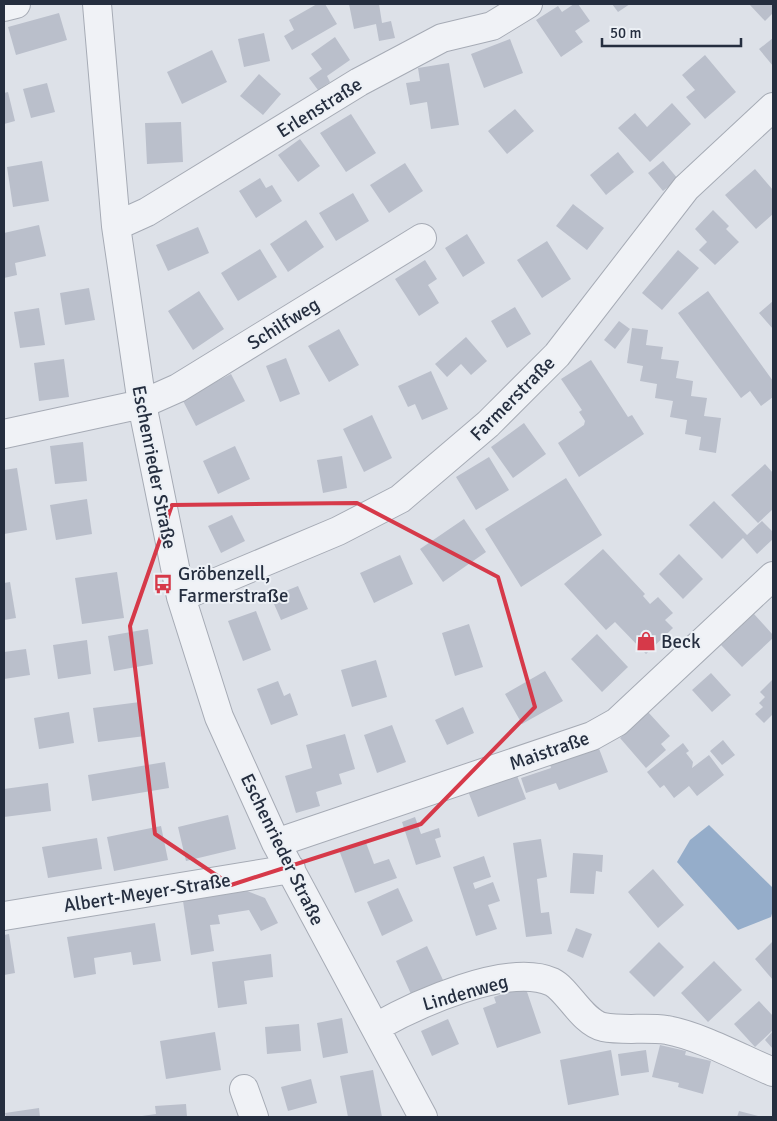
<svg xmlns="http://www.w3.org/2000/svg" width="777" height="1121" viewBox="0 0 777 1121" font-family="Signika,sans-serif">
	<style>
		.water { fill: #95adca }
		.building { fill: #babfcb }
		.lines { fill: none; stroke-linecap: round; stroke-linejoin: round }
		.minor-casing { stroke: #a6abb5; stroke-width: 30 }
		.minor { stroke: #f0f2f6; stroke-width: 28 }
		.marked { fill: none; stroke: #d63949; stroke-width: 4; stroke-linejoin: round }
		.labels { text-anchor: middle; stroke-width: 4; stroke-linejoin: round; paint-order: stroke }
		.street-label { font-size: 19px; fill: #252e3f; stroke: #ecf0f5 }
		.poi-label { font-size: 19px; fill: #252e3f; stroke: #ecf0f5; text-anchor: start }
	</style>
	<rect width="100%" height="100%" fill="#dde1e8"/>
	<!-- water -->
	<path class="water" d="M709,825L773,888V910L771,917L738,930L677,862L690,840Z"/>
	<!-- building -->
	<path class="building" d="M317,4H325L337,24L292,50L284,36L294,30L289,20Z
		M349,4H379L382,23L391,21L395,38L379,41L376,24L354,29Z
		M574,4H578L590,21L575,31L583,42L561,57L536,20L558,6L562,12Z
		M612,4H630L618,12Z
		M749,4H773V13L765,21Z
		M59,13L67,40L16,55L8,27Z
		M264,33L270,61L244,67L238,39Z
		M335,37L350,60L327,76L330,82L318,90L309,78L322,69L311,54Z
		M773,38V66L759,49Z
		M510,39L523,73L484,88L471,54Z
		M212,50L227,82L182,104L167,72Z
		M705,55L736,92L705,119L686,97L695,90L682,75Z
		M449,63L459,125L431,129L427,102L410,105L406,83L420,81L418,68Z
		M259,74L281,94L263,115L240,96Z
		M47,83L55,112L31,118L23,89Z
		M8,92L15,121L4,124V93Z
		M672,103L691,124L650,162L618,128L635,113L647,127Z
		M515,109L534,131L507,154L488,131Z
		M351,114L376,153L346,172L320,133Z
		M181,122L183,162L147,164L145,123Z
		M300,139L320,166L298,182L278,155Z
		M618,152L634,172L606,195L590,175Z
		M42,161L49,201L13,207L7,167Z
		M663,161L678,179L663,191L648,173Z
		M405,163L423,191L389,213L370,185Z
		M755,169L773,190V214L756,229L725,195Z
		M260,178L266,188L272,185L282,201L256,218L239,191Z
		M353,193L369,221L336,241L319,213Z
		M573,204L604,228L587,250L556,226Z
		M713,210L729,226L726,229L739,242L715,265L699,250L707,242L695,229Z
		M306,220L324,247L288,272L270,244Z
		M39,225L46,256L15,263L17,275L4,278V233Z
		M198,227L209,253L168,271L156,245Z
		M467,234L485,263L463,277L445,248Z
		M547,241L571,279L542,298L517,260Z
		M260,249L277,277L238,301L221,273Z
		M678,250L699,268L662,310L642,293Z
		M425,260L437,279L428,285L439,303L419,316L395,279Z
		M89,288L95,320L65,325L60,293Z
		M199,291L224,329L193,350L168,311Z
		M708,291L773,381V397L761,406L750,391L741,398L678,313Z
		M773,301V329L759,313Z
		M515,307L531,334L507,348L491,321Z
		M39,308L45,345L20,348L14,312Z
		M619,321L630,329L615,349L604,340Z
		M632,328L648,330L646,345L663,347L661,359L679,361L676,378L693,381L691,396L707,398L704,416L721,418L716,453L699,450L701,437L685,434L687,420L670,417L673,401L655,398L657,384L640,381L643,366L627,363Z
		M339,329L359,365L329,382L308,346Z
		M466,337L487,361L471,375L461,364L447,377L435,364Z
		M286,358L300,394L280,402L266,366Z
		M64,359L69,397L39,401L34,363Z
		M591,360L628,417L632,415L644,434L579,477L558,443L584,425L585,421L579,412L582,410L561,379Z
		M431,371L448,409L422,420L415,404L408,407L398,386Z
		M231,374L245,401L196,426L182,399Z
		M372,415L392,458L364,472L343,429Z
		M524,423L546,454L513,478L491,447Z
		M83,442L87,481L55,484L50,446Z
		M235,446L250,479L218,494L203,461Z
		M342,456L347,488L323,493L317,460Z
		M489,457L509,490L476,510L456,477Z
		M765,464L773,473V509L758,523L731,495Z
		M17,468L27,530L4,534V470Z
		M566,478L602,535L521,587L485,529Z
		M87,499L92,534L56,540L50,505Z
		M714,501L747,535L762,521L773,532V539L757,554L743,538L722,559L689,525Z
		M232,515L245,541L221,553L208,526Z
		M464,519L486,552L443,582L420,549Z
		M603,549L645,594L643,596L650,604L658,597L673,613L665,620L673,628L646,654L615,622L606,630L564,584Z
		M679,554L703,579L683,599L659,574Z
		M400,555L413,584L374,603L360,573Z
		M117,572L124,618L82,624L75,578Z
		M10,582L16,618L4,620V583Z
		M298,586L308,609L281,620L271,597Z
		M256,611L271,650L243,661L228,621Z
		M754,614L773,635V638L742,667L721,645Z
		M469,624L483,667L455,676L442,633Z
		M148,629L153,664L114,671L108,636Z
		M597,634L628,667L602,692L571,659Z
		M87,640L91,674L58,679L53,645Z
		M26,649L30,675L4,679V652Z
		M376,660L387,697L352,707L341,670Z
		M545,671L563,701L522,724L505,694Z
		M711,673L731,695L712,712L692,690Z
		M773,679V717L772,715L764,723L755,714L763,707L759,703L765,697L760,692Z
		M278,681L284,696L290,693L298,715L271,725L257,689Z
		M140,702L145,736L98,742L93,708Z
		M463,707L474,733L447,745L435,720Z
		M69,712L74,743L39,749L34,718Z
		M648,712L670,736L661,744L666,750L646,768L620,738Z
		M392,725L406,762L377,773L364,735Z
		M345,734L355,769L339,774L342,784L316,792L320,806L296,813L285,776L312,768L306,745Z
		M723,740L735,755L722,765L710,751Z
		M683,743L689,751L686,753L693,762L692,768L709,755L724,775L697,796L689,786L674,798L664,785L660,788L647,772Z
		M598,746L608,772L559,790L556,783L526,793L521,778L551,768L550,764Z
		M165,762L169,788L92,801L88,775Z
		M516,773L526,799L478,817L468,791Z
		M48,783L51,811L4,817V789Z
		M228,815L236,849L186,861L178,827Z
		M415,817L421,834L439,828L441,837L435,839L441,857L416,865L402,822Z
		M161,826L168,860L114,871L107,837Z
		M97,838L102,869L48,878L42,847Z
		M541,839L547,877L537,879L541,913L549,912L552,934L526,937L513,843Z
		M365,840L374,864L389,859L397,878L355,893L339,850Z
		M573,853L603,855L602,872L596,871L594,894L570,893Z
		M484,856L491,877L473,883L475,889L493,882L500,901L488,905L497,929L476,936L453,867Z
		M653,869L684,905L658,928L628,892Z
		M398,888L413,921L382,936L367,902Z
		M247,891L265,898L278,923L261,931L249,910L218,915L220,924L210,925L214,951L191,955L183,901Z
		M155,923L161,961L133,965L131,952L94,958L96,974L74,978L67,937Z
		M576,928L592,934L583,958L567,951Z
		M9,934L15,973L4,975V935Z
		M773,941V980L755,959Z
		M659,942L684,967L654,997L629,972Z
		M427,946L443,980L411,994L396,961Z
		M271,954L273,977L244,981L247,1004L218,1008L212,962Z
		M714,961L742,990L708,1022L681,993Z
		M525,986L541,1033L497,1048L483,1008L496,1003L494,997Z
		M759,1001L773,1016V1030L755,1047L734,1024Z
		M342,1018L348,1053L323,1058L317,1023Z
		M448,1019L459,1044L432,1056L421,1031Z
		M299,1024L301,1051L267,1054L265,1027Z
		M773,1031V1049L765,1040Z
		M215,1032L221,1070L166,1079L160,1041Z
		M660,1045L686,1051L685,1055L711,1061L703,1094L678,1087L679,1083L652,1077Z
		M611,1050L619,1095L568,1105L560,1060Z
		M646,1050L649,1072L621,1076L618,1054Z
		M373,1070L382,1117H348L340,1076Z
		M311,1079L317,1103L288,1111L281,1087Z
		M186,1104L187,1117H135L156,1114L155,1106Z
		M39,1108L40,1117H6L5,1113Z
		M739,1111L762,1117H737Z"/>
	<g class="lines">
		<defs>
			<path id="minor" d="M97,4L116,226L142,404L181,597L219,717L276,843L423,1117
				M4,7L16,4
				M116,226L147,212L359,82L442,38L492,26L528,4
				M4,434L142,404L178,388L422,238
				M181,597L338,531L400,499L488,424L557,355L686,188L773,107
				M276,843L592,736L617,722L773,576
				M4,916L291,869
				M376,1027C415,1005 508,962 552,982C568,990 582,1022 603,1027C623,1031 646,1027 667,1030C700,1036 742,1059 773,1072
				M244,1089L254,1117"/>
		</defs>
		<!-- minor casing -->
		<use href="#minor" class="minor-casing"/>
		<!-- minor -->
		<use href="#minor" class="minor"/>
	</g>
	<!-- marked area -->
	<path class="marked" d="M357,503L498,577L535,707L421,824L231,885L155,834L130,626L172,505Z"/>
	<!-- icons -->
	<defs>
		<symbol id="bus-bare" viewBox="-9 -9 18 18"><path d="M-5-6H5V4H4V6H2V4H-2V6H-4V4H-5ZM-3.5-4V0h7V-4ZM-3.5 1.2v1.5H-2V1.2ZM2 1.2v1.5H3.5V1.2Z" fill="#d63949" stroke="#ecf0f5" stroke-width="2.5" paint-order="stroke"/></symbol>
		<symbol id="shop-bare" viewBox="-9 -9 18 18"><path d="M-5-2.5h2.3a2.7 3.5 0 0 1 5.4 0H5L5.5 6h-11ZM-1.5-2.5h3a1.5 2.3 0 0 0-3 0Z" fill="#d63949" stroke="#ecf0f5" stroke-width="2.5" paint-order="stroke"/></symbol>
	</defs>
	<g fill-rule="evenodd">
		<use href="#bus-bare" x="149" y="570" width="28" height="28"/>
		<use href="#shop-bare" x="632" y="627" width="28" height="28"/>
	</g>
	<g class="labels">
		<!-- street labels -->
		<g class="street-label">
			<text transform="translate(319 107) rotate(-32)" y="7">Erlenstraße</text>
			<text transform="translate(283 323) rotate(-32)" y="7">Schilfweg</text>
			<text transform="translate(512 398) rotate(-45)" y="7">Farmerstraße</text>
			<text transform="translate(155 467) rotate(79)" y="7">Eschenrieder Straße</text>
			<text transform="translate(549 750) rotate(-19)" y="7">Maistraße</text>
			<text transform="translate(283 849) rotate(64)" y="7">Eschenrieder Straße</text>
			<text transform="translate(147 892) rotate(-9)" y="7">Albert-Meyer-Straße</text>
			<text transform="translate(465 992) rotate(-16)" y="7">Lindenweg</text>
		</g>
		<!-- poi labels -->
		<g class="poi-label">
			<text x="178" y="580">Gröbenzell,<tspan x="178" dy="22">Farmerstraße</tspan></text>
			<text x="661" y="648">Beck</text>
		</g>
	</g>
	<!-- border -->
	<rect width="777" height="1121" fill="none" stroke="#252e3f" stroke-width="10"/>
	<!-- scale -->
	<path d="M602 38v8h139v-8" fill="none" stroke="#252e3f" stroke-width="2.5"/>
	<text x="610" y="38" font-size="15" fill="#252e3f" stroke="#ecf0f5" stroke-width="4" paint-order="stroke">50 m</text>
</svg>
